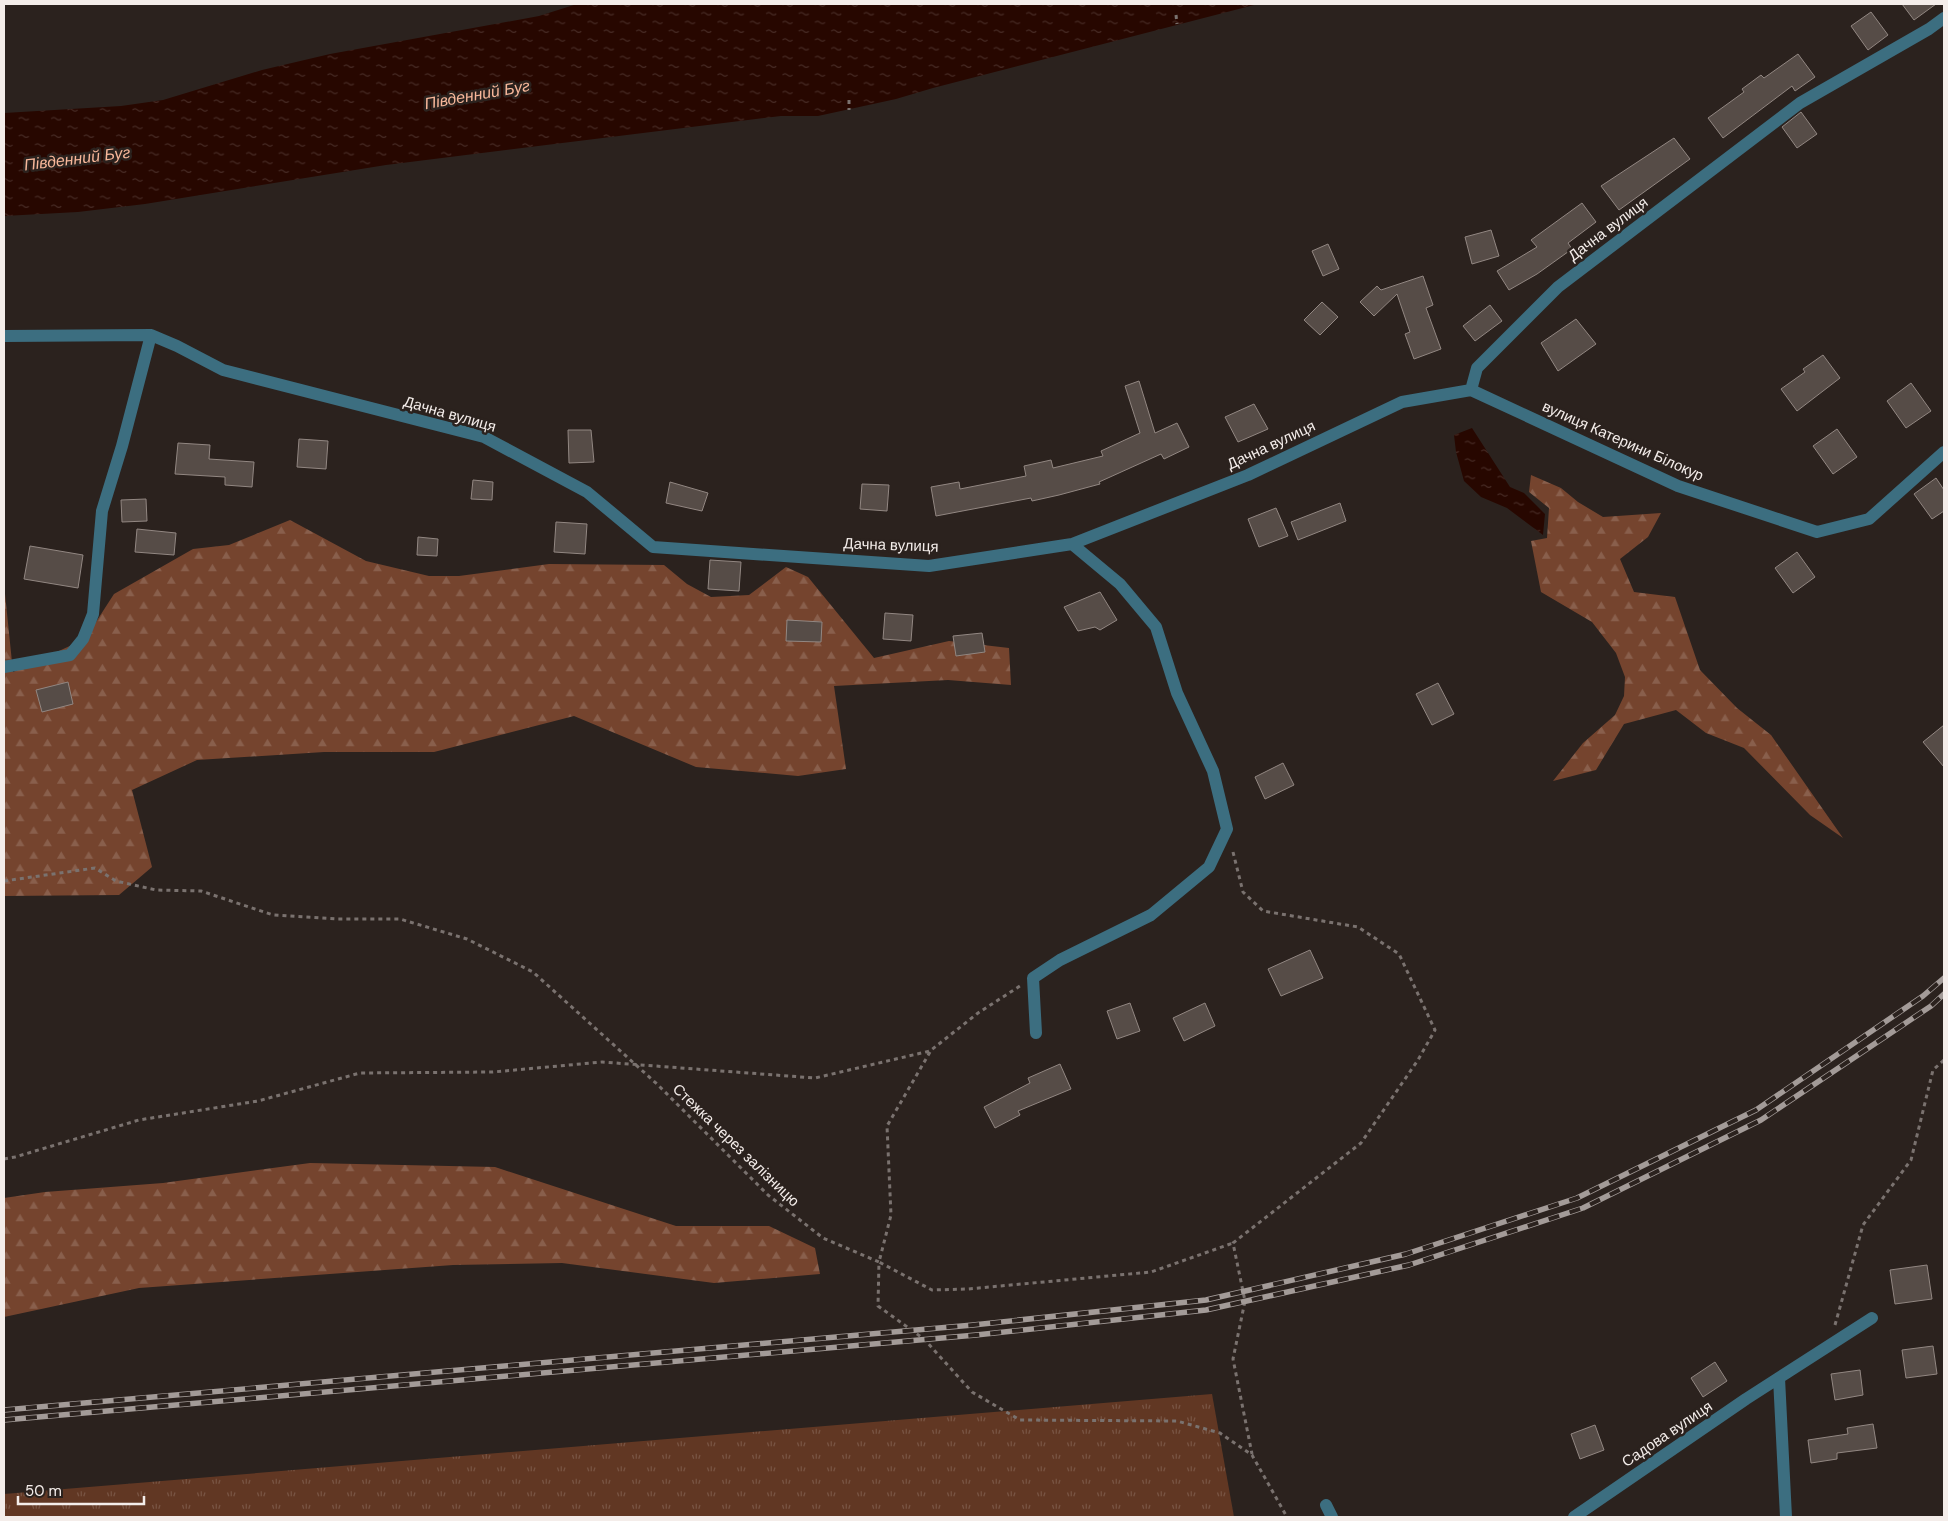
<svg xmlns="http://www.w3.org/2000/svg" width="1948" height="1521" viewBox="0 0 1948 1521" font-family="'DM Sans',sans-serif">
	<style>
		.grass { fill: url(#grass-tufts) }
		.forest { fill: url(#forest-firs) }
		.water { fill: url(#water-ripples) }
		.building { fill: #564c47; stroke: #928782 }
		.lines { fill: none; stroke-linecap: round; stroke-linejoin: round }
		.path { stroke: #7a726f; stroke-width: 3; stroke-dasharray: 4 4; stroke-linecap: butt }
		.minor { stroke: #3c6e80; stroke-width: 12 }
		.rail-casing { stroke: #a39b98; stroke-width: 5.5 }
		.rail { stroke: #2b221e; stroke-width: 4; stroke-dasharray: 11; stroke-linecap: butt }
		.labels { text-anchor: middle; stroke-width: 5; stroke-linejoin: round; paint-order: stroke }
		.street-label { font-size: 15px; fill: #f4edea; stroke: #2b221e }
		.water-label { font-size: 16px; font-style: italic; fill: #f7b79a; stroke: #2b221e }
	</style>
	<defs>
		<pattern id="grass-tufts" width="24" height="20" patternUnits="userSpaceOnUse" patternTransform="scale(1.25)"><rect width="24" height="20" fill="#613723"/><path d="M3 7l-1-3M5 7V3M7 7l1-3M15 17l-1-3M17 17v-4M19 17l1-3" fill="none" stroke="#785443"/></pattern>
		<pattern id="forest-firs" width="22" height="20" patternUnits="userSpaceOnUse" patternTransform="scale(1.25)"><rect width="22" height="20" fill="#75442e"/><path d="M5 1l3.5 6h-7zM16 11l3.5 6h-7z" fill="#895f4c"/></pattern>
		<pattern id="water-ripples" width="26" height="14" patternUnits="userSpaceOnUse" patternTransform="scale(1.25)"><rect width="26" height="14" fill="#270700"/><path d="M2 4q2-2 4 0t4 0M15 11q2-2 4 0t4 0" fill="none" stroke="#472b25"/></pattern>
	</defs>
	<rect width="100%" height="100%" fill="#2b221e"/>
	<!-- grass -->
	<path class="grass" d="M1212,1394L1234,1517H4V1494Z"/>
	<!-- forest -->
	<path class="forest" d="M1531,475L1561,488L1578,502L1603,517L1661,513L1648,537L1620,559L1634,592L1675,597L1700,670L1737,708L1771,735L1843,838L1810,815L1744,748L1706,733L1676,710L1624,724L1596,770L1553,781L1583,743L1615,715L1624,696L1625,677L1616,653L1592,622L1541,592L1531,541L1547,538L1549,508L1529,492Z
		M290,520L366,561L429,576H459L549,564L664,565L687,584L711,597L749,595L786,567L808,577L874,658L949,641L1009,648L1011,685L948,680L834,686L846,769L798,776L696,767L574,716L434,752H324L197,760L132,790L152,867L119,895L4,896V584L13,672L85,639L114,594L193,549L229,545Z
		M310,1163L495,1167L676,1226H769L815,1248L820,1274L714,1283L562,1263L453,1265L139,1288L4,1317V1198L45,1192L163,1183Z"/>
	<!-- water -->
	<path class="water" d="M577,4H1258L933,88L896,99L818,116H781L386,165L145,204L78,212L4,216V113L121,106L163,100L262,70L330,54L539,16Z
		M1472,428L1510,487L1524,493L1545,514L1543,535L1507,508L1481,497L1464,481L1456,452L1454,435Z"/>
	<!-- building -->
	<path class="building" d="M1902,4H1936L1914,20Z
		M1871,12L1888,35L1868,50L1851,26Z
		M1798,54L1815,77L1795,91L1792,86L1723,138L1708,118L1744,92L1742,89L1761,75L1764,78Z
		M1801,112L1817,134L1797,148L1782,127Z
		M1674,138L1690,159L1619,210L1601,186Z
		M1582,203L1596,222L1568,243L1572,249L1537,274L1509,290L1497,271L1537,247L1531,240Z
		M1491,230L1499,256L1472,264L1465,237Z
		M1328,244L1339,269L1323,276L1312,251Z
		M1423,276L1433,305L1426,308L1441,349L1414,359L1405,334L1410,332L1397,294L1374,316L1360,302L1377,286L1381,290Z
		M1322,302L1338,317L1320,335L1304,320Z
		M1490,305L1502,321L1475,341L1463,326Z
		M1576,319L1596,344L1558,371L1541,343Z
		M1823,355L1840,378L1797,411L1781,389L1805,372L1803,369Z
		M1139,381L1155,433L1177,423L1189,447L1164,459L1161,454L1099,482L1100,484L1059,495L1032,501L1031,498L936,516L931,487L959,482L960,489L1026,476L1024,466L1051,460L1053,468L1103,456L1101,451L1140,433L1125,386Z
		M1911,383L1931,411L1906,428L1887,401Z
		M1254,404L1268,429L1238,442L1225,417Z
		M1837,429L1857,457L1833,474L1813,446Z
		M568,430H591L594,462L569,463Z
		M299,439L328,441L326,469L297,467Z
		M178,443L210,445L209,459L254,462L252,487L225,485V477L175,474Z
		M1936,478L1944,490V511L1932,519L1914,494Z
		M473,480L493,482L492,500L471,499Z
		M670,482L708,493L702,511L666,503Z
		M862,484L889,485L887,511L860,509Z
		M146,499L147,521L122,522L121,500Z
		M1340,503L1346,521L1298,540L1291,522Z
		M1276,508L1288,536L1259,547L1248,519Z
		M556,522L587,524L585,554L554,552Z
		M137,529L176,533L174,555L135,552Z
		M418,537L438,539L437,556L417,555Z
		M30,546L83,555L78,588L24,579Z
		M1797,552L1815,577L1793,593L1775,568Z
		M710,560L741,562L739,591L708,589Z
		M1100,592L1117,620L1100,630L1095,627L1078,631L1064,607Z
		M885,613L913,615L911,641L883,639Z
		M787,620L822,622L821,642L786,641Z
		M982,633L985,652L956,656L953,636Z
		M68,682L73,704L42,712L36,690Z
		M1438,683L1454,714L1432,725L1416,694Z
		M1944,725V767L1923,742Z
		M1283,763L1294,785L1265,799L1255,777Z
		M1310,950L1323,978L1281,996L1268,969Z
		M1130,1003L1140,1031L1117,1039L1107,1011Z
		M1205,1003L1215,1026L1184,1041L1173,1018Z
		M1060,1064L1071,1089L1018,1111L1020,1115L995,1128L984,1107L1030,1083L1028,1078Z
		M1927,1265L1932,1299L1895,1304L1890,1270Z
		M1933,1346L1937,1374L1906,1378L1902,1350Z
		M1715,1362L1727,1381L1703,1397L1691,1378Z
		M1860,1370L1863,1395L1835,1400L1831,1374Z
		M1873,1424L1877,1448L1837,1453V1459L1811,1463L1808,1440L1848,1434L1847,1428Z
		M1595,1425L1604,1450L1580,1459L1571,1434Z"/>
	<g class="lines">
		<!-- path -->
		<path class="path" d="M1176,15L1177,24
			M849,100V110
			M1233,852L1243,892L1263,911L1358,927L1399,954L1435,1030L1418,1060L1361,1143L1233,1243L1245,1301L1233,1359L1252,1454
			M4,881L95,868L116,881L156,890L201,891L273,915L337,919H400L467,939L533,972L657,1084L768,1195L823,1238L879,1262L878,1306L924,1339L972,1392L1020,1420L1177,1421L1220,1433L1252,1455L1287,1517
			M930,1052L887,1126L891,1215L879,1262L932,1290L968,1289L1151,1272L1233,1243
			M4,1159L15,1157L139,1120L258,1101L360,1073L493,1072L602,1062L815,1078L930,1051L978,1013L1020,986
			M1835,1325L1863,1225L1911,1160L1933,1070L1944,1060"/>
		<!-- minor -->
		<path class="minor" d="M4,336L151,335L177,346L223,370L484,437L587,492L653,547L929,566L1072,544L1248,475L1402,402L1471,390
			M1471,390L1477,368L1558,287L1800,103L1929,29L1944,18
			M1471,390L1678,486L1817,532L1869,519L1944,452
			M4,667L70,655L83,639L93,614L102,511L122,446L151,335
			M1036,1033L1033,978L1060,960L1151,915L1209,867L1227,829L1213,771L1177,693L1156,627L1120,584L1072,544
			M1779,1378L1786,1517
			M1326,1505L1332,1517
			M1574,1517L1746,1399L1872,1318"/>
		<defs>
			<path id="rail" d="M4,1410L973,1325L1206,1300L1406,1254L1577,1198L1756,1110L1923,996L1944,978
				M4,1420L976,1335L1206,1310L1409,1265L1583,1208L1761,1120L1931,1006L1944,994"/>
		</defs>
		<!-- rail casing -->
		<use href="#rail" class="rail-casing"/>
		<!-- rail -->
		<use href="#rail" class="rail"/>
	</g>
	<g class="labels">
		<!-- street labels -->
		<g class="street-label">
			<text transform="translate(1608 229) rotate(-37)" y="5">Дачна вулиця</text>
			<text transform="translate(450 414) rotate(16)" y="5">Дачна вулиця</text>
			<text transform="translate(1623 441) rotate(24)" y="5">вулиця Катерини Білокур</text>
			<text transform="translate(1271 445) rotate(-25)" y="5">Дачна вулиця</text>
			<text transform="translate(891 545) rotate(2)" y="5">Дачна вулиця</text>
			<text transform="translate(736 1145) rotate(44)" y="5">Стежка через залізницю</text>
			<text transform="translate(1667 1434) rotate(-34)" y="5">Садова вулиця</text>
		</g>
		<!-- water labels -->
		<g class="water-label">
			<text transform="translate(477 94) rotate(-10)" y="6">Південний Буг</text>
			<text transform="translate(77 158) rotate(-7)" y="6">Південний Буг</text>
		</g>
	</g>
	<!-- border -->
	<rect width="1948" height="1521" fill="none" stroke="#f4edea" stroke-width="10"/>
	<!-- scale -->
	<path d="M18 1496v8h126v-8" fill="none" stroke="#f4edea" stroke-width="2.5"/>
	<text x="25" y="1496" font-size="15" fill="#f4edea" stroke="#2b221e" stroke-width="4" paint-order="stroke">50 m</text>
</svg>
